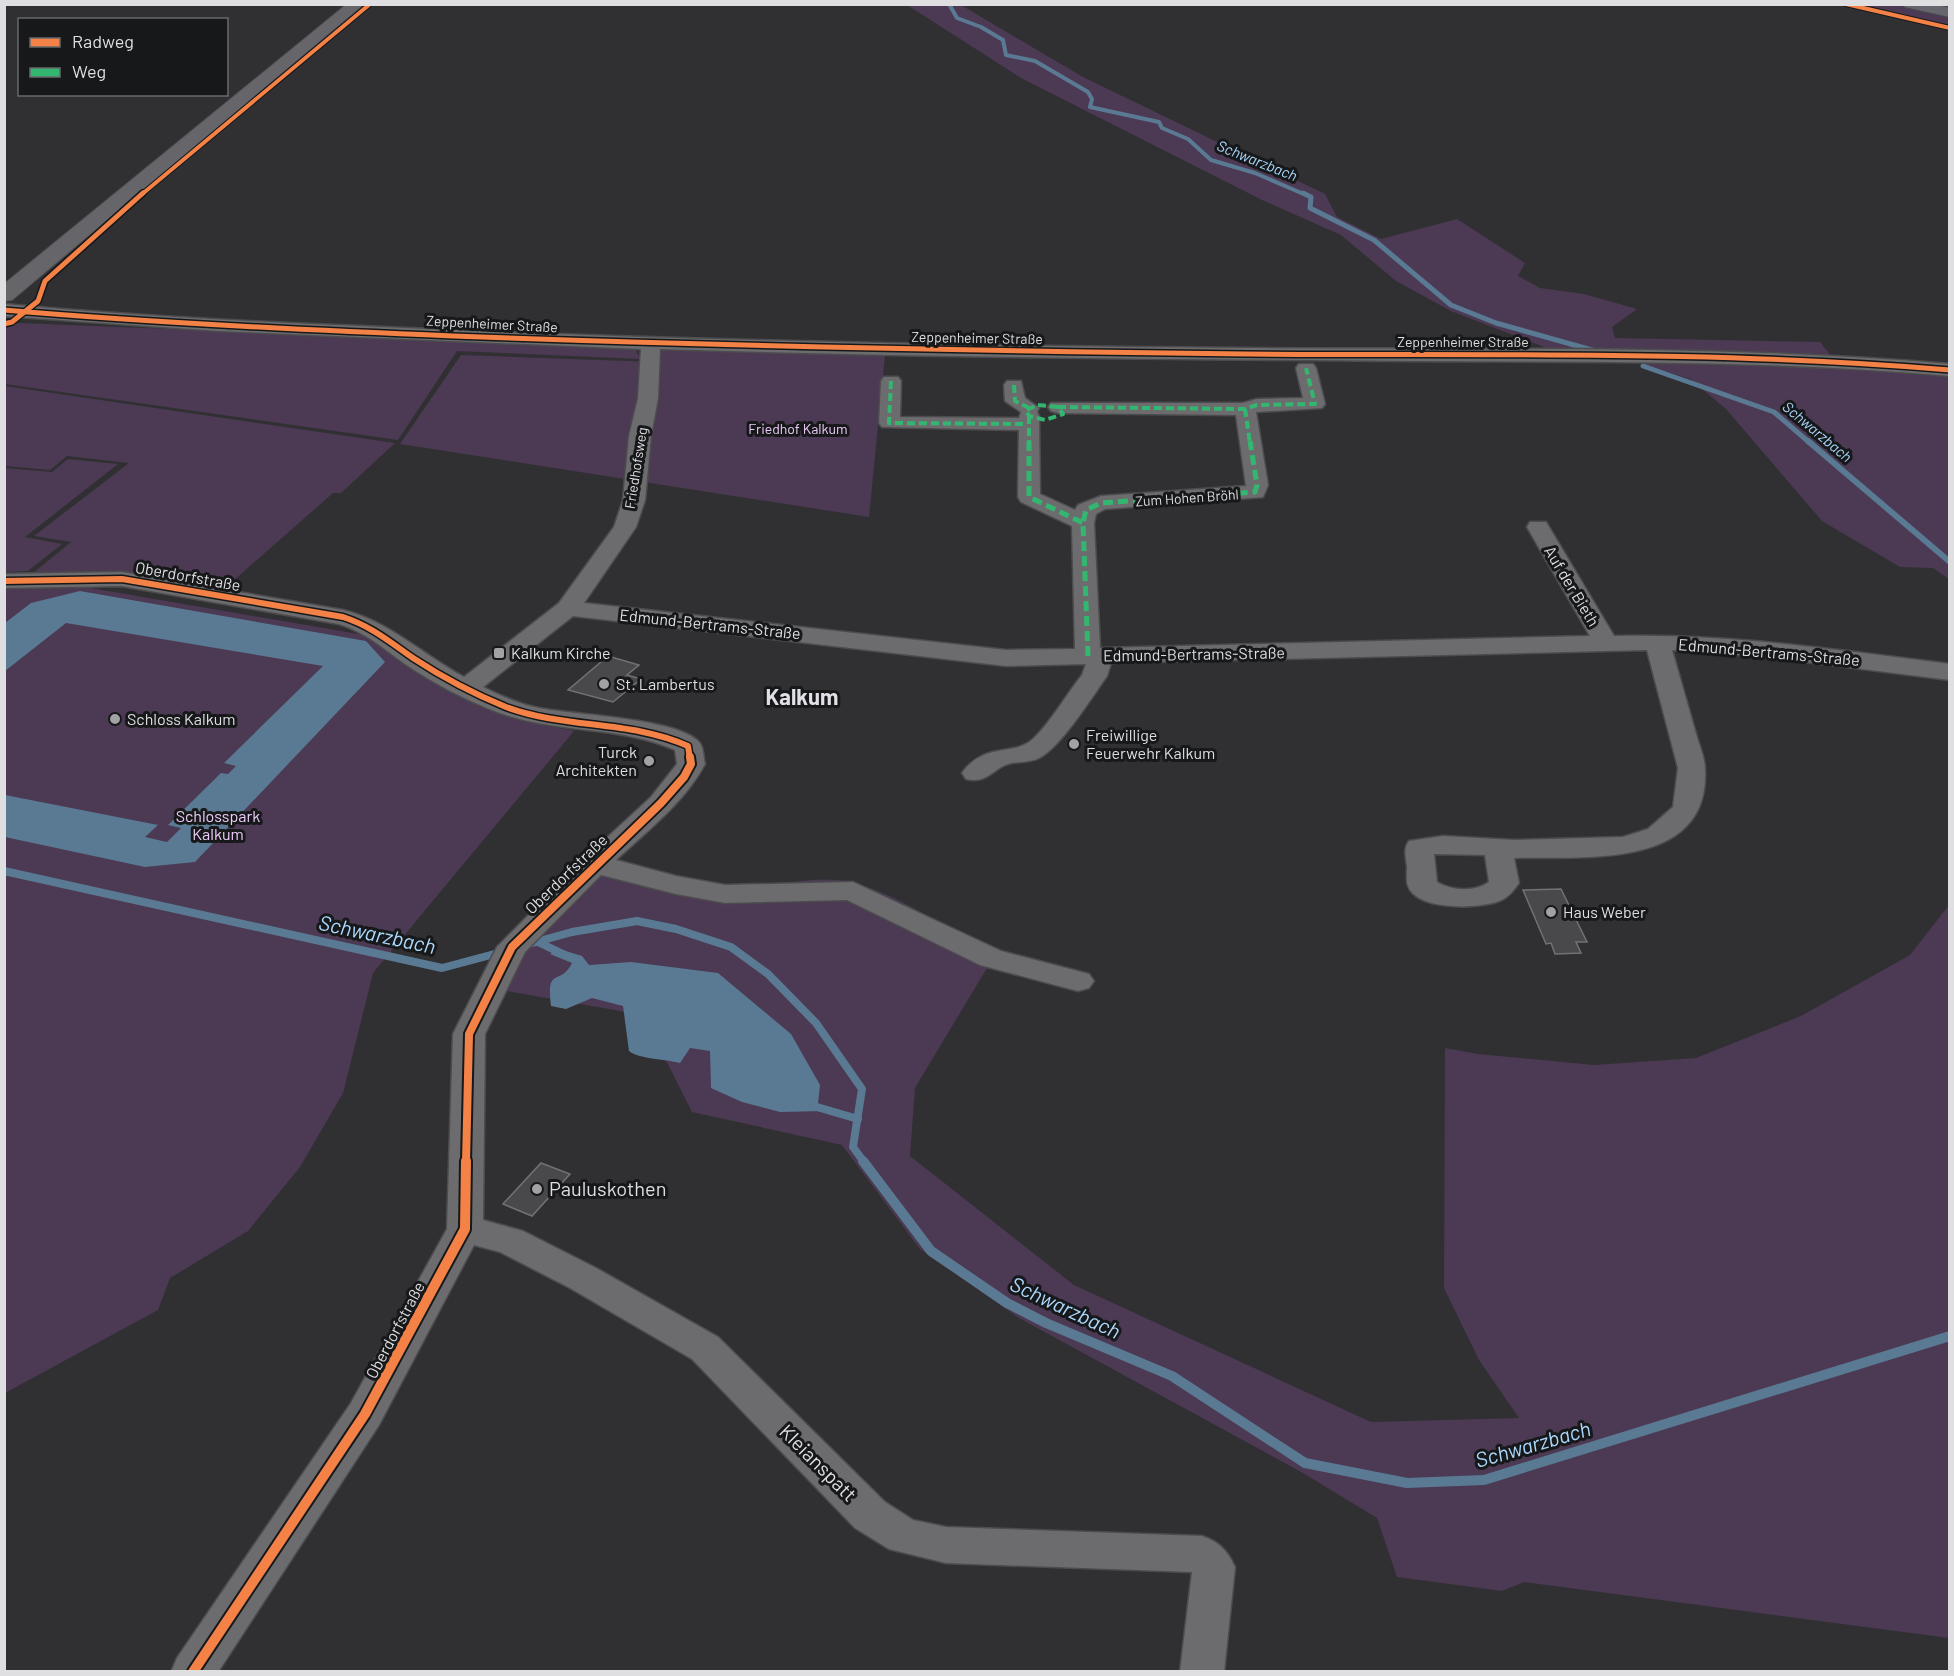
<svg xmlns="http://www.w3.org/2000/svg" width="1954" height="1676" viewBox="0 0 1954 1676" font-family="Barlow,sans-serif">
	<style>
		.green { fill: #4c3953 }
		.water { fill: #5a7a93 }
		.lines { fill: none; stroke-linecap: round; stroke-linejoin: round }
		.stream-far4 { stroke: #5a7a93; stroke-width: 4 }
		.stream-far3 { stroke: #5a7a93; stroke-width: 5 }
		.stream-far2 { stroke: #5a7a93; stroke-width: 6 }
		.stream-far1 { stroke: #5a7a93; stroke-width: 8 }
		.stream { stroke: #5a7a93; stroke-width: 10 }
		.building { fill: #49494c; stroke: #717274; stroke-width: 1.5 }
		.minor-casing { stroke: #4c4c4f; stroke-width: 3 }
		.major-casing { stroke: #4c4c4f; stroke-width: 2 }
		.highway-casing { stroke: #4c4c4f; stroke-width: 2 }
		.minor { fill: #6c6c6e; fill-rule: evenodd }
		.major { fill: #66656a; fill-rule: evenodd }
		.highway { fill: #67666e; fill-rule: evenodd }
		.quiet-far1 { stroke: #33b770; stroke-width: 4; stroke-dasharray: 8 4; stroke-linecap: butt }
		.quiet { stroke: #33b770; stroke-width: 5; stroke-dasharray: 10 5; stroke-linecap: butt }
		.cycleway-far4-casing { stroke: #17181a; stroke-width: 6 }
		.cycleway-far3-casing { stroke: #17181a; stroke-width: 8 }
		.cycleway-far2-casing { stroke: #17181a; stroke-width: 9 }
		.cycleway-far1-casing { stroke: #17181a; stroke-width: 12 }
		.cycleway-casing { stroke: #17181a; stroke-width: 14 }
		.cycleway-far4 { stroke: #f48246; stroke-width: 4 }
		.cycleway-far3 { stroke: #f48246; stroke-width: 5 }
		.cycleway-far2 { stroke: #f48246; stroke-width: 6 }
		.cycleway-far1 { stroke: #f48246; stroke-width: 8 }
		.cycleway { stroke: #f48246; stroke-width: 10 }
		.poi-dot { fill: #a2a2a5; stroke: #17181a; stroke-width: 2 }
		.labels { text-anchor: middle; stroke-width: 6; stroke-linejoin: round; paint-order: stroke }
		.far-street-label { font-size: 14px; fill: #dfdfe2; stroke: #17181a }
		.far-park-label { font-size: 14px; fill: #eccbf8; stroke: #17181a }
		.far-water-label { font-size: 15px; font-style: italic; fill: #aad8fc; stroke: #17181a }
		.street-label { font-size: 16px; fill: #dfdfe2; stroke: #17181a }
		.poi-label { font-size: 16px; fill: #dfdfe2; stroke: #17181a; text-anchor: start }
		.park-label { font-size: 16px; fill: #eccbf8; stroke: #17181a }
		.near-poi-label { font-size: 20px; fill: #dfdfe2; stroke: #17181a; text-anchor: start }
		.near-street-label { font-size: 20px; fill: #dfdfe2; stroke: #17181a }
		.near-water-label { font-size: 21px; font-style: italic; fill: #aad8fc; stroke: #17181a }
		.district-label { font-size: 22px; font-weight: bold; fill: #e0e0e6; stroke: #17181a }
	</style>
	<rect width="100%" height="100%" fill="#303033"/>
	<!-- green -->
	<path class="green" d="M907,5H961L1083,77L1325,194L1337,217L1381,239L1457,219L1525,263L1518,276L1540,288L1584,294L1637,309L1612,327L1615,338L1820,342L1831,356L1728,354L1565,355L1451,311L1396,281L1341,235L1262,200L1021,78Z
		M1850,5H1949V27Z
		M20,323L635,348L640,359L457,351L398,440L5,384V326Z
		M660,349L885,356L869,517L400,444L461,355L657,362Z
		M1630,360L1949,372V579L1933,568L1900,567L1822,521L1726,409L1690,379Z
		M5,386L395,443L341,493H333L225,588L114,571L33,573L71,542L34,536L129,463L67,456L50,470L5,466Z
		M68,459L118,464L25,537L62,544L28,571L5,572V468L52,472Z
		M62,583L364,635L455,692L511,718L574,731L373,973L343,1093L300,1167L248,1231L170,1278L158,1310L5,1393L4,586Z
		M611,858C651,869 699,886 740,887C778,887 817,873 854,883C905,896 948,934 999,948L915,1088L910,1156L1074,1285L1371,1422L1519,1418L1479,1360L1444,1288L1445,1048L1478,1054L1594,1065L1696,1058L1801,1016L1910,955L1949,905V1638L1524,1582L1502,1591L1397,1577L1377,1518L1303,1473L1019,1318L920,1249L842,1145L692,1112L643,1015L495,989L538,932Z"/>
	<!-- water -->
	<path class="water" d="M80,591L366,641L385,662L195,862L145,867L5,837V795L158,825L145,837L167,842L181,828L168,825L221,773L228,774L236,766L224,763L323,666L66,623L5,671V623L31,603Z
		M559,949L582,956L589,965L631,962L718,973L791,1034L820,1085L818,1103L824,1111L780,1112L742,1102L711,1088L710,1051L690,1048L680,1063C664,1059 639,1059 629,1051L623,1006L592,998L566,1009L551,1006C546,965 560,987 572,963L550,954Z"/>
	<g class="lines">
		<!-- stream-far4 -->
		<path class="stream-far4" d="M949,4L957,18L981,27L1003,40L1006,55L1035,61L1088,92L1092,99L1090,107L1159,122L1162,128L1188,139L1211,160L1255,173L1306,195"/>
		<!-- stream-far3 -->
		<path class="stream-far3" d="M1303,193L1311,197L1310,208L1374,240L1451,305L1496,323L1599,352
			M1643,366L1774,412L1810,443"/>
		<!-- stream-far2 -->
		<path class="stream-far2" d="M1808,441L1950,562"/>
		<!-- stream-far1 -->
		<path class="stream-far1" d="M4,871L442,968L502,952
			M538,942L565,955
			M525,945L572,932L637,921L676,929L731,947L768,974L816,1023L862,1089L853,1147L864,1162
			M817,1107L858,1119"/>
		<!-- stream -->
		<path class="stream" d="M863,1161L931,1251L1007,1303L1046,1323L1172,1376L1305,1463L1407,1483L1484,1480L1950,1336"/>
	</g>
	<!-- building -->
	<path class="building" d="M608,656L639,665L627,675L641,679L613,702L568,690Z
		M1561,889L1587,942H1576L1581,953L1555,954L1551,943L1546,944L1523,890Z
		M541,1163L570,1174L532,1216L503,1204Z"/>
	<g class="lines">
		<defs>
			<path id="minor" d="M4,304C154,318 304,324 454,330C718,341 982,346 1246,348C1480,350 1716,344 1950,364V376C1771,360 1591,362 1412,361C1162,359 911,357 660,349L658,398L651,436L645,500L636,527L584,603L1006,650L1075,649L1072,526L1021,502L1018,497L1019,430L882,427L879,423L881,381L884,377H898L901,381L900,417L1019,418L1021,412L1005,401L1004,385L1007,381H1021L1025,398L1039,408L1037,412L1039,416L1040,494L1075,510L1078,505L1101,496L1246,486L1236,415L1058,413L1051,411L1048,407L1051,403H1243L1257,399L1303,398L1296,368L1299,364H1313L1316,368L1325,404L1322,408L1256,412L1268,485L1263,497L1105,509L1096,514L1094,523L1100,648L1590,636L1527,527L1530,522H1546L1549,527L1614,636C1727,633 1838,650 1950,664V680L1767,657L1672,650C1680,678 1688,706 1696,734C1699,745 1705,758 1705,769C1710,871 1583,856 1514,858L1519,883C1513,891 1508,898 1499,901C1479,909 1417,911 1408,886C1406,881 1407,873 1407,867C1406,857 1403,849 1409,841L1443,836L1514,840L1623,837L1648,829L1673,807L1678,768L1647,650L1111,663L1107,676C1092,697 1061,747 1039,758C1028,764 1014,760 1003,766C989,774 984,783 966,779L962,773C985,741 1014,757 1033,739C1051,722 1066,695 1082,675L1086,664L1006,666L573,616L483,687C501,696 519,704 539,708C573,715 677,718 699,742C704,747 703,757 705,764C684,803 647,831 616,860L676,876L725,885L853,882L1001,951L1089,974L1094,981L1089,988L1078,991L980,965L847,900L725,903L676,894L601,875L525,952L485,1034L483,1220L523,1231L596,1268L718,1337L885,1502L913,1520L946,1527L1202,1536C1219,1542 1227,1550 1235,1567L1224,1672H1180L1192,1572L946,1563L889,1549L855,1528L692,1359L570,1288L500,1252L474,1245L379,1425L218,1672H171L177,1658L351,1403L447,1229L453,1034L497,947L585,858L651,797L677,764L675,750C619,725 555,734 497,712C465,700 433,683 405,664C383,648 365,632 339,624L122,586L4,588V574L122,572L343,610C389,621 423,655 464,677L559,603L614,527L623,500L629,436L638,398L641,349L220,331L4,316ZM1434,854L1485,855L1489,882C1475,892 1452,891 1437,882Z"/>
			<path id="major" d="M347,4H364L12,300L4,301V284Z"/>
			<path id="highway" d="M1903,4H1933L1950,8V17L1905,7Z"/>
		</defs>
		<!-- minor casing -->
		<use href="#minor" class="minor-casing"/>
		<!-- major casing -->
		<use href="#major" class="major-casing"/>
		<!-- highway casing -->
		<use href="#highway" class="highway-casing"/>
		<!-- minor -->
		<use href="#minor" class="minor"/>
		<!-- major -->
		<use href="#major" class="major"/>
		<!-- highway -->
		<use href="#highway" class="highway"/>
		<!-- quiet-far1 -->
		<path class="quiet-far1" d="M891,381L889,423L1027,424
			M1014,385L1015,401L1029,408
			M1038,405L1058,407L1063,414L1045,420L1029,416L1026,410Z
			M1058,407L1245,409L1257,405L1315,404L1306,368
			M1245,409L1250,443
			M1029,416V443"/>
		<!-- quiet -->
		<path class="quiet" d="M1029,441V497L1083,523
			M1088,656L1083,523L1086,510L1101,503L1255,492L1257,485L1250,441"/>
		<defs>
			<path id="cycleway-far4" d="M1846,4L1950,28
				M141,195L370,4"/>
			<path id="cycleway-far3" d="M4,310C154,323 303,330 453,336C717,346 982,351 1246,354C1480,356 1716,350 1950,370
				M4,324L12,322L38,301L45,281L143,193"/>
			<path id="cycleway-far2" d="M4,581L122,579L343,617C371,626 390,642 413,658C442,677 474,694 506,707C565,729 630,720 688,746L690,759"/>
			<path id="cycleway-far1" d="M466,1162L469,1034L512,947L661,803L684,777L691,764L690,757"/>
			<path id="cycleway" d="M193,1672L365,1414L465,1229L466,1161"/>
		</defs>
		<!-- cycleway-far4 casing -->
		<use href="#cycleway-far4" class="cycleway-far4-casing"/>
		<!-- cycleway-far3 casing -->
		<use href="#cycleway-far3" class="cycleway-far3-casing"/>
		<!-- cycleway-far2 casing -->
		<use href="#cycleway-far2" class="cycleway-far2-casing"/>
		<!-- cycleway-far1 casing -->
		<use href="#cycleway-far1" class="cycleway-far1-casing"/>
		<!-- cycleway casing -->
		<use href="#cycleway" class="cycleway-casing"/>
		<!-- cycleway-far4 -->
		<use href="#cycleway-far4" class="cycleway-far4"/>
		<!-- cycleway-far3 -->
		<use href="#cycleway-far3" class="cycleway-far3"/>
		<!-- cycleway-far2 -->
		<use href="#cycleway-far2" class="cycleway-far2"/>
		<!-- cycleway-far1 -->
		<use href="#cycleway-far1" class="cycleway-far1"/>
		<!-- cycleway -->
		<use href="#cycleway" class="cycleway"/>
	</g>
	<!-- markers -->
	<g class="poi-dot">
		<rect x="493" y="647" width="12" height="12" rx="3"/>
		<circle cx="604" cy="684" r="6"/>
		<circle cx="115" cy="719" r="6"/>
		<circle cx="1074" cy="744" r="6"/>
		<circle cx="649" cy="761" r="6"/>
		<circle cx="1551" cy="912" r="6"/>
		<circle cx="537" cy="1189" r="6"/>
	</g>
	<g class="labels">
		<!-- far-street labels -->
		<g class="far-street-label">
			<text transform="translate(492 324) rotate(3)" y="5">Zeppenheimer Straße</text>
			<text transform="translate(977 338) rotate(1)" y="5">Zeppenheimer Straße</text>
			<text x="1463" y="347">Zeppenheimer Straße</text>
			<text transform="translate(636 468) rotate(-81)" y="5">Friedhofsweg</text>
			<text transform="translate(1187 498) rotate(-4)" y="5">Zum Hohen Bröhl</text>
		</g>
		<!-- far-park labels -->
		<g class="far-park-label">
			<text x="798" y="434">Friedhof Kalkum</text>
		</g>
		<!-- far-water labels -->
		<g class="far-water-label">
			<text transform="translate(1257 161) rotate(22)" y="5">Schwarzbach</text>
			<text transform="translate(1817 432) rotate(40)" y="5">Schwarzbach</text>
		</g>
		<!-- street labels -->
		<g class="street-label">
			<text transform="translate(188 576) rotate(10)" y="6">Oberdorfstraße</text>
			<text transform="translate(1572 586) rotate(59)" y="6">Auf der Bieth</text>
			<text transform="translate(710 624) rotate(6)" y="6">Edmund-Bertrams-Straße</text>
			<text transform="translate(1769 652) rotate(5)" y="6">Edmund-Bertrams-Straße</text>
			<text transform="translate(1194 654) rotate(-1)" y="6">Edmund-Bertrams-Straße</text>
			<text transform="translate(566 874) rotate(-44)" y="6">Oberdorfstraße</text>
			<text transform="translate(395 1330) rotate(-62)" y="6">Oberdorfstraße</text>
		</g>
		<!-- poi labels -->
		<g class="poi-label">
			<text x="511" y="659">Kalkum Kirche</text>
			<text x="616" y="690">St. Lambertus</text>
			<text x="127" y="725">Schloss Kalkum</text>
			<text x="1086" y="741">Freiwillige<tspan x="1086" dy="18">Feuerwehr Kalkum</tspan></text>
			<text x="637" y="758" text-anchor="end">Turck<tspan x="637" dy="18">Architekten</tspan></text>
			<text x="1563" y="918">Haus Weber</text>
		</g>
		<!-- park labels -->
		<g class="park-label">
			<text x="218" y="822">Schlosspark<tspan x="218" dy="18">Kalkum</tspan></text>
		</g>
		<!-- near-poi labels -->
		<g class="near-poi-label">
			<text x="549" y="1196">Pauluskothen</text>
		</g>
		<!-- near-street labels -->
		<g class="near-street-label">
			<text transform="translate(818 1463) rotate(45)" y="7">Kleianspatt</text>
		</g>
		<!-- near-water labels -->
		<g class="near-water-label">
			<text transform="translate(377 935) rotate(12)" y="7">Schwarzbach</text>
			<text transform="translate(1065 1308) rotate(25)" y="7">Schwarzbach</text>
			<text transform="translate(1533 1445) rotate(-16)" y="7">Schwarzbach</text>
		</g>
		<!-- district labels -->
		<g class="district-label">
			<text x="802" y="705">Kalkum</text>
		</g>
	</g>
	<!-- border -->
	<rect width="1954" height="1676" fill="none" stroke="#dfdfe2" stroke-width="12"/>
	<!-- legend -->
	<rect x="18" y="18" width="210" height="78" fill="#17181a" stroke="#67686a" stroke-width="1.5"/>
	<rect x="30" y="38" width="30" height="9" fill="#f48246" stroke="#67686a" stroke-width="1.5"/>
	<text x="72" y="48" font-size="18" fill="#dfdfe2">Radweg</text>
	<rect x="30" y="68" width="30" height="9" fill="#33b770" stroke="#67686a" stroke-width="1.5"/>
	<text x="72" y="78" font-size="18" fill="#dfdfe2">Weg</text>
</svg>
